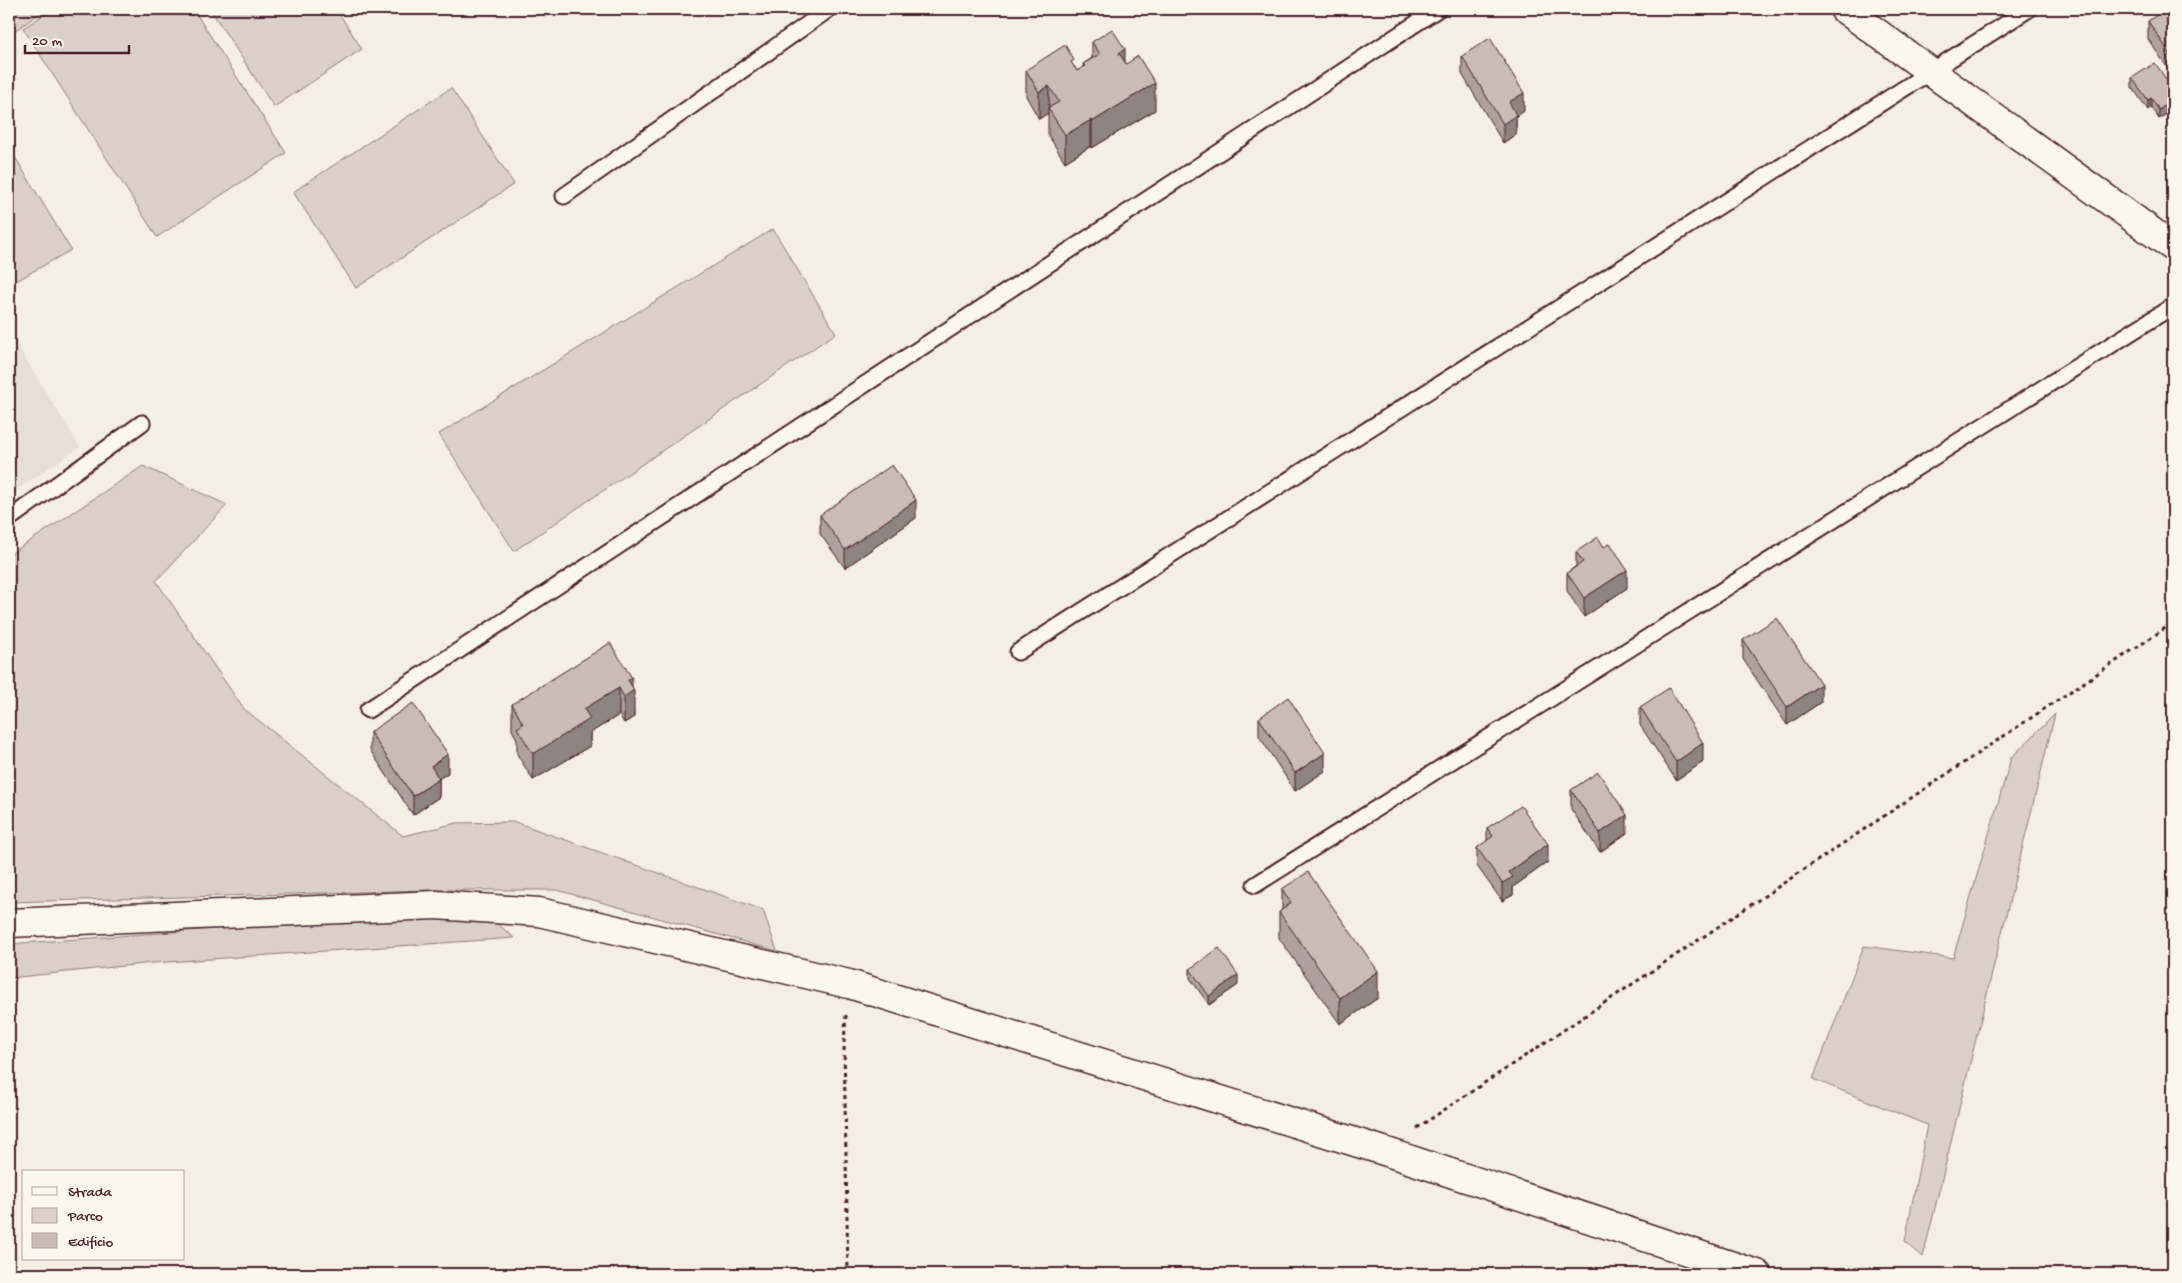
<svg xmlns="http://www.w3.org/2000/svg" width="2182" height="1283" viewBox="0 0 2182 1283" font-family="'Gochi Hand',sans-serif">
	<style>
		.built { fill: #e7dfd6 }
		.green { fill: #dbd0c9; stroke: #92787a }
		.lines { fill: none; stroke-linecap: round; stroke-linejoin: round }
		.service-casing { stroke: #4a1f2b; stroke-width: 19 }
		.minor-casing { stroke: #4a1f2b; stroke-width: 31 }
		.path { stroke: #4a1f2b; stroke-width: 3; stroke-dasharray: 4 4; stroke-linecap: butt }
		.service { stroke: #fbf7ec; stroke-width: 15 }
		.minor { stroke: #fbf7ec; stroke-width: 28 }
		.wall { fill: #aea19d; stroke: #4a1f2b }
		.shaded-wall { fill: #8d837f; stroke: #4a1f2b }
		.building { fill: #cabbb6; stroke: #4a1f2b }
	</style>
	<rect width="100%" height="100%" fill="#f4eee4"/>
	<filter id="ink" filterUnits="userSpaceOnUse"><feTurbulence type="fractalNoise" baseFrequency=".02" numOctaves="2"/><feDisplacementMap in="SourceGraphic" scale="10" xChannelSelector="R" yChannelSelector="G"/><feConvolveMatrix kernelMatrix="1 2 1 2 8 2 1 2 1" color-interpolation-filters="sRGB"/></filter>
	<g filter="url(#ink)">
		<!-- built -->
		<path class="built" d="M9,332L80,447L9,495Z"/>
		<!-- green -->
		<path class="green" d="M9,9H46L9,35Z
			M53,9H193L286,153L157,237L23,28Z
			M210,9H336L362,49L274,107Z
			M451,88L514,184L356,288L293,192Z
			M9,147L71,250L9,285Z
			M773,229L836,333L514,551L439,434Z
			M143,466L227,505L156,581L243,708L403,836L457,823L515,822L763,910L777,951L557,890H430L9,902V555Z
			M2055,714L1923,1257L1905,1241L1927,1125L1813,1079L1864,946L1953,958L2011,758Z
			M490,917L514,938L152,963L9,978V944L310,922Z"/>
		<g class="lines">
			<defs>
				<path id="service" d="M564,196L829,9
					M9,519L142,423
					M1018,652L2029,9
					M368,710L1438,9
					M1255,885L2173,306"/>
				<path id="minor" d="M1844,9L2173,247
					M9,923L436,905L539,912L849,984L1384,1151L1757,1274"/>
			</defs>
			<!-- service casing -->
			<use href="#service" class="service-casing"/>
			<!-- minor casing -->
			<use href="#minor" class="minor-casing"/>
			<!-- path -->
			<path class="path" d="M846,1015L844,1043L848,1274
				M1417,1128L2173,623"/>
			<!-- service -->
			<use href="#service" class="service"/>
			<!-- minor -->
			<use href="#minor" class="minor"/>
		</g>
		<!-- wall -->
		<path class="wall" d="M2173,9V76L2148,39V21Z
			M1092,42L1125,63L1155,110L1092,148L1091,146L1065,162L1048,135V113L1039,119L1026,96V70L1074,66L1077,71L1083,67V64L1092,58Z
			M1462,56L1524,111L1516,116V134L1503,143L1462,74Z
			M2132,78L2173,84V109L2159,119L2151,107L2148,110L2132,87Z
			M820,515L916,518L845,568L820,534Z
			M1604,547L1627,588L1584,617L1567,591V573L1576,566V552Z
			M1743,640L1821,702L1787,725L1743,659Z
			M632,686L634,717L624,723L619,715L590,733V746L533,780L517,754V739L512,730V704Z
			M1640,707L1703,762L1676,780L1640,725Z
			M1259,718L1325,771L1295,791L1259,736Z
			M370,732L448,773L439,778V797L413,815L370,750Z
			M1571,790L1627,833L1600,852L1571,809Z
			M1487,828L1548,862L1513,887V895L1502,901L1477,866V848L1487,841Z
			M1282,889L1378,998L1340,1024L1279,938V912L1282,910Z
			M1190,969L1238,985L1209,1005L1190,978Z"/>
		<!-- shaded-wall -->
		<path class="shaded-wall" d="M1212,9H1219L1212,13Z
			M1125,49V76L1119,53Z
			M1155,83V110L1092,148V122Z
			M1049,86V110L1048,108V113L1039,119V92Z
			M1524,93V111L1516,116V134L1503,143V124L1509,102Z
			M2151,98V107L2148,110V100Z
			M2173,99V109L2159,119V110Z
			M1091,120V146L1065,162V135Z
			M916,500V518L845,568V550Z
			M1627,570V588L1584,617V598Z
			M632,678V692L634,690V717L624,723V697L628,680Z
			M1821,684V702L1787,725V707Z
			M619,688V715L590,733V746L533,780V754L584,709Z
			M1703,743V762L1676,780V762Z
			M1325,753V771L1295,791V773Z
			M448,754V773L431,784V766Z
			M439,779V797L413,815V796Z
			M1627,815V833L1600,852V833Z
			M1548,844V862L1513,887V895L1502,901V883L1509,872Z
			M1378,971V998L1340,1024V998Z
			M1238,975V985L1209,1005V996Z"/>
		<!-- building -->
		<path class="building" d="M2166,9H2173V58L2148,21Z
			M1112,29L1125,49L1119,53L1126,64L1138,56L1155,83L1092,122L1091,120L1065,135L1048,108L1059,102L1049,86L1039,92L1026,70L1065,45L1074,60L1071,62L1077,71L1085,66L1083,64L1100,54L1092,42Z
			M1490,38L1524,93L1509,102L1516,115L1503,124L1462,56Z
			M2155,63L2169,83L2171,81L2173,84V99L2159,110L2151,98L2148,100L2132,78Z
			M892,465L916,500L845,550L820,515Z
			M1598,537L1604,547L1610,543L1627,570L1584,598L1567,573L1583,562L1576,552Z
			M1777,618L1821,684L1787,707L1743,640Z
			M610,643L632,678L628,680L634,690L624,697L619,688L584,709L590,719L533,754L517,728L523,724L512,704Z
			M1669,688L1703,743L1676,762L1640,707Z
			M1288,697L1325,753L1295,773L1259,718Z
			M413,703L448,754L431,766L439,779L413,796L370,732Z
			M1598,772L1627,815L1600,833L1571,790Z
			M1521,806L1548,844L1509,872L1513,877L1502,883L1477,848L1493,836L1487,828Z
			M1308,872L1378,971L1340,998L1279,912L1291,903L1282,889Z
			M1219,948L1238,975L1209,996L1190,969Z"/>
	</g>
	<!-- margin -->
	<rect width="2182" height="1283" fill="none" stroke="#fbf7ec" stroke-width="30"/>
	<rect x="15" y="15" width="2152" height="1253" fill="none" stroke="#4a1f2b" stroke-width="2" filter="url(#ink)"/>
	<!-- legend -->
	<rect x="22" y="1170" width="162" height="90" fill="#fbf7ec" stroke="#b4a19f"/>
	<rect x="32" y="1187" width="25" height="8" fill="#fbf7ec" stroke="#b4a19f"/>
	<text x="68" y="1196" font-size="15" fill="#4a1f2b">Strada</text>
	<rect x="32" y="1208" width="25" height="15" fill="#dbd0c9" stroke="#b4a19f"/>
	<text x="68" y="1220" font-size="15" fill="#4a1f2b">Parco</text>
	<rect x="32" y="1233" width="25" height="15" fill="#cabbb6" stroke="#b4a19f"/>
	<text x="68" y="1246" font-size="15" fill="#4a1f2b">Edificio</text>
	<!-- scale -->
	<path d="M25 45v8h104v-8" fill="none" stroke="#4a1f2b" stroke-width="2.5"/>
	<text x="32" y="45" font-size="15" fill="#4a1f2b" stroke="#fbf7ec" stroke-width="4" paint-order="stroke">20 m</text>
</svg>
